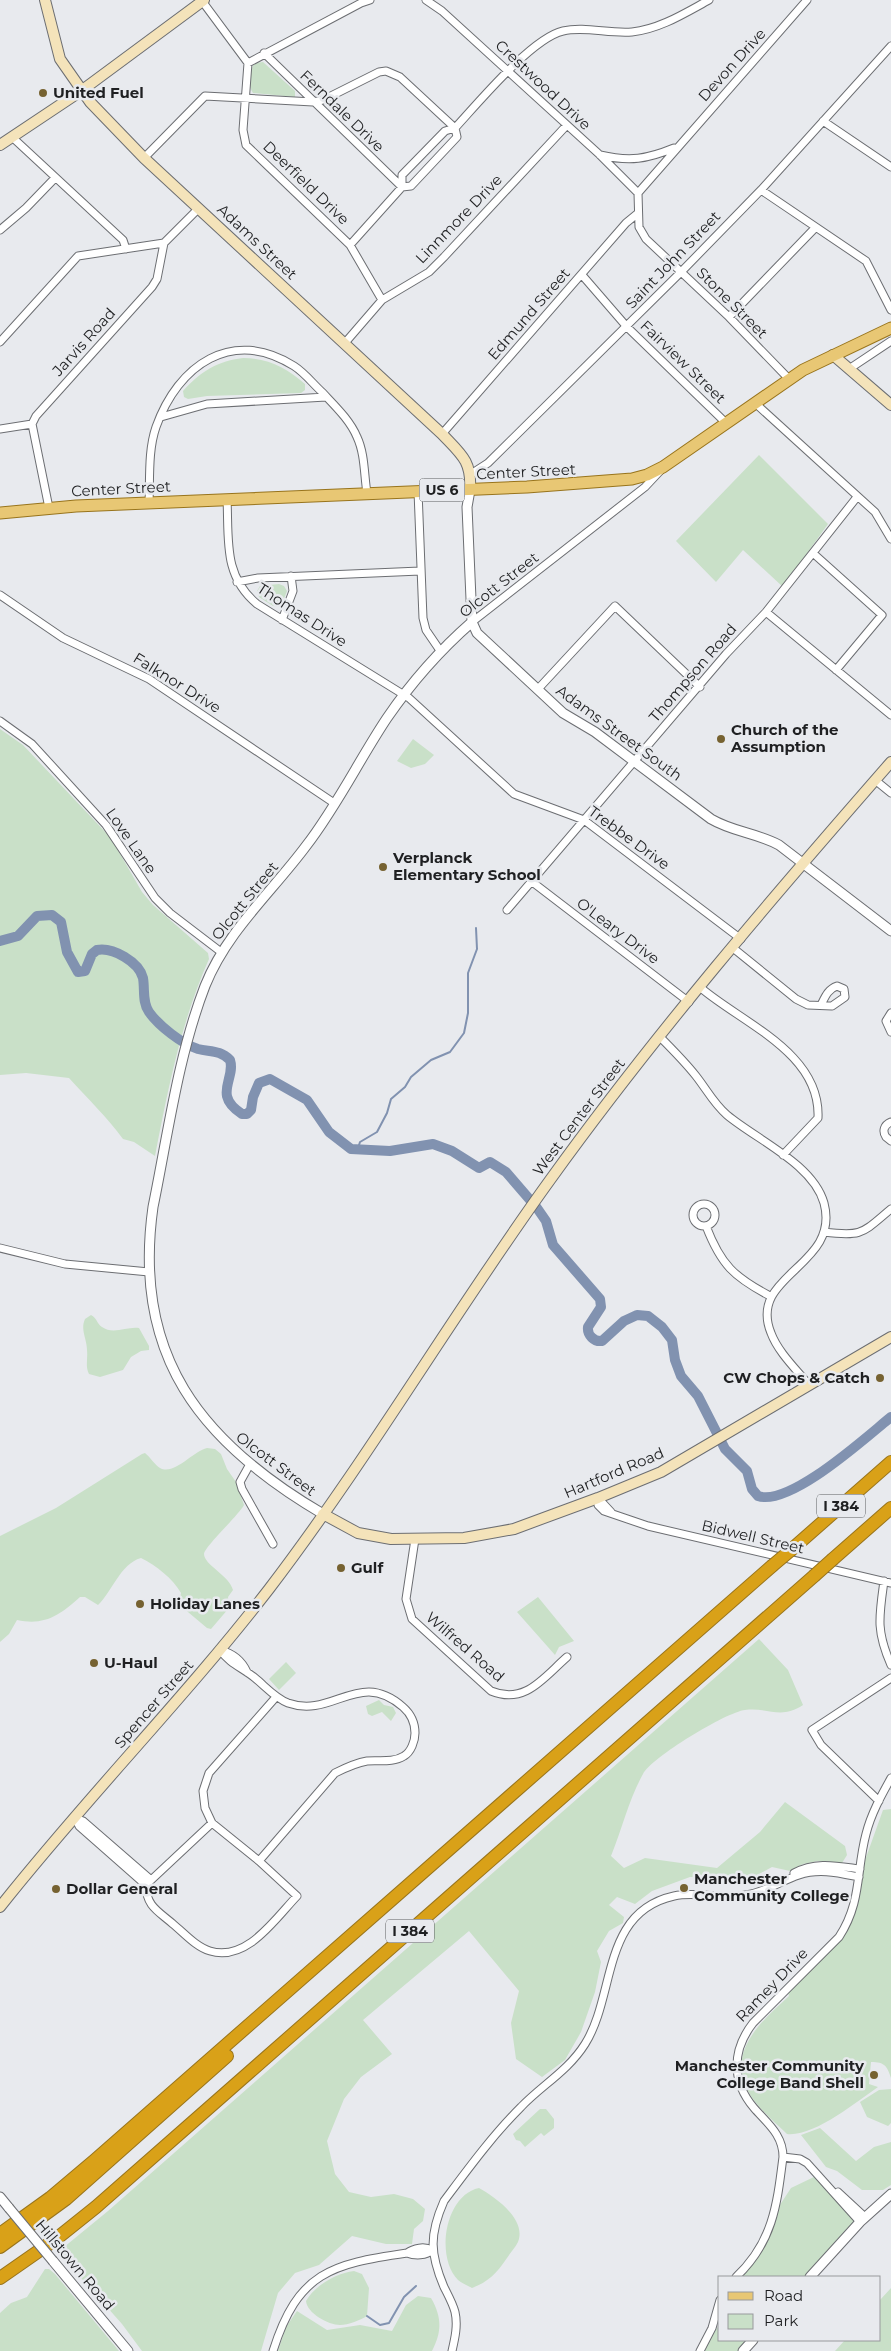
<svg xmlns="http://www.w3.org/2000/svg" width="891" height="2351" viewBox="0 0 891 2351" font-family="Montserrat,sans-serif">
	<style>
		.green { fill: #c9e0c8 }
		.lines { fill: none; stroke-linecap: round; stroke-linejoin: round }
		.stream { stroke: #8192b0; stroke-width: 2 }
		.river { stroke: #8192b0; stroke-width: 10 }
		.minor-casing { stroke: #6c6e72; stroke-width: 9 }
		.tertiary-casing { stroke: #6c6e72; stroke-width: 11 }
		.secondary-casing { stroke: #6c6e72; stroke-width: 12 }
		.primary-casing { stroke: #98741c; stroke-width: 13 }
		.motorway-casing { stroke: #98741c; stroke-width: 14 }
		.minor { stroke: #fff; stroke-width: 7 }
		.tertiary { stroke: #fff; stroke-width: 9 }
		.secondary { stroke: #f4e3ba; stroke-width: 10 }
		.primary { stroke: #e8c774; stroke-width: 11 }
		.motorway { stroke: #d9a118; stroke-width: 12 }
		.tertiary-bridge-casing { stroke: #6c6e72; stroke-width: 11; stroke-linecap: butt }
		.motorway-bridge-casing { stroke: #98741c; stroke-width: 14; stroke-linecap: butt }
		.tertiary-bridge { stroke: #fff; stroke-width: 9 }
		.motorway-bridge { stroke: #d9a118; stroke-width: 12 }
		.poi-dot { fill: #766231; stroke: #e8eaee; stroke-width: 2 }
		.labels { text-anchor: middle; stroke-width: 5; stroke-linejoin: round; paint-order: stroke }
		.shield { fill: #e8eaee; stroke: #5b5d5f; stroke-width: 1 }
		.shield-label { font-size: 14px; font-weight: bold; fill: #1f2022 }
		.street-label { font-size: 15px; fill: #1f2022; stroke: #e8eaee }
		.poi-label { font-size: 15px; font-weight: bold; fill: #1f2022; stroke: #e8eaee; text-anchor: start }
	</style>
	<rect width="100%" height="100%" fill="#e8eaee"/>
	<!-- green -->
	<path class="green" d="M263,62L295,91V97L253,93C247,85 249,70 255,63Z
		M243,358C268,358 287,368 305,384V390L301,393L207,396L188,399L184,397L183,391C200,372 217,361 243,358Z
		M759,455L828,524L783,587L743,550L716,582L676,541Z
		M279,584L284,586L287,591L281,607L273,606L259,597L257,591L260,586Z
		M0,729L23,745L111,838L142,892L153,905L208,953L209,959C181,1022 168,1089 155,1156L134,1142L123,1139C108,1118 87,1098 69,1078L26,1073L0,1075Z
		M413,739L434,755L425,764L411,768L397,761Z
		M91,1315C97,1318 97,1324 102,1327C113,1335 128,1326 139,1328L149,1346V1350L141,1351L131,1357L123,1370L100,1377L89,1374C85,1366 88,1359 87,1350C87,1339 80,1330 85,1319Z
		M207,1448L215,1449L221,1454L227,1469L236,1482L244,1505C238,1516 205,1546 204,1554C204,1565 229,1575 233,1590L228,1597L229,1608L211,1629L207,1628L182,1607L179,1601L181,1593C173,1579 156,1565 141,1558C120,1564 112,1592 98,1605L85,1597H80C60,1615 45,1626 17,1620L9,1634L0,1642V1536L56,1508L142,1454L145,1453C150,1457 155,1465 160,1468C174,1476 193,1451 207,1448Z
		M538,1597L574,1641L559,1647L555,1655L517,1612Z
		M759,1639L788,1670L803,1705C781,1720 768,1707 745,1710C726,1712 651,1758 643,1774C629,1799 622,1829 611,1856L624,1868L645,1858L717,1868L760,1832L785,1802L845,1846L847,1855L842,1863L818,1861L803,1864L790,1871L772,1867L750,1879L690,1877L652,1891L635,1904L617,1897L609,1905L624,1917L623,1923L609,1931L597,1951L601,1962L595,1992L581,2032L565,2060L542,2077L516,2059L511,2023L519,1991L469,1931L363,2020L392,2054L361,2077L344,2099L327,2141L335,2174L349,2192L371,2197L394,2194L413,2199L425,2209L423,2221L414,2229L412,2244H386L352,2236L319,2265L295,2273L278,2293L261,2351H142L122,2324L58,2252L108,2211Z
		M286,1662L296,1673L279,1690L269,1679Z
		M379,1700L384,1705L393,1707L396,1713L391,1721L382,1712L372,1716L368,1714L366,1706Z
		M891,1809V2078C887,2066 885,2062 871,2062L869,2084L878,2087C856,2102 814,2137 787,2134C774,2121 756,2107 748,2091C726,2051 763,2020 789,1996L787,1989L850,1920L859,1877L883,1810Z
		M891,2089V2123L888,2126L867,2117L860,2102L879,2090Z
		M540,2109H546L554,2119V2128L544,2136L541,2133L525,2147L520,2141L516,2140L513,2134Z
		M820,2128L856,2161L874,2147L891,2142V2185L883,2190H862L837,2171L826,2167L801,2135Z
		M816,2176L860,2222L810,2277H736L752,2261L772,2217L791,2188Z
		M479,2188C495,2197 527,2219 518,2242C515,2248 510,2253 507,2258C497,2273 488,2282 472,2288C467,2285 461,2283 458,2280C435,2257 445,2195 479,2188Z
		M45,2269H49L55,2274L119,2351H0V2313L11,2303L27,2297Z
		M354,2271L362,2274L369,2288L367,2316C361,2320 348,2325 340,2325C328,2325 307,2313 306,2301C315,2285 337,2273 354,2271Z
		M891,2288V2351H835L845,2340H880V2300Z
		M418,2296L431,2298C442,2317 442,2332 432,2351H278L286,2327L297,2311L327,2330L360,2325L392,2331L406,2305Z
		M720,2324V2340H753L743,2351H701Z"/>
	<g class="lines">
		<!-- stream -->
		<path class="stream" d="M357,1151L360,1142L377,1132L387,1113L391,1099L405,1087L411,1077L431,1060L450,1052L464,1033L468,1013V973L477,949L476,928
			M887,1420L891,1422
			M367,2316L380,2325L389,2323L404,2297L416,2286"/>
		<!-- river -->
		<path class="river" d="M0,941L18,936L37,916L52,915L61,922L67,952L78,972L85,971L92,954L97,950C113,947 139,962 143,978C145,990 142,1002 149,1012C159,1026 182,1044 198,1049C211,1052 220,1050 230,1060C236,1079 212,1095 242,1114H247L251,1110L253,1097L259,1083L270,1079L307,1100L329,1132L351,1149L390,1151L433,1144L452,1151L479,1168L490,1162L506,1172L537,1208L546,1221L553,1245L600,1299L601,1307L588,1327C587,1335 594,1342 602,1341L624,1321L637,1315L648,1316L662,1327L672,1340L675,1360L681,1376L698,1396L725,1449L747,1471L752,1489L758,1496C790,1507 866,1437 891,1417"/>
		<defs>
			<path id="minor" d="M426,0L442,11L600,155L638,193
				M202,1L248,63L243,130L246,145L350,245L382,300
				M264,53L402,187
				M248,63L361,3L370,0
				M823,121L891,167
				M12,137L123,240L126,249
				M600,155C630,162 647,159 674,148
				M144,158L205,96L313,102L323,100L379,72L386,71L400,77L455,128
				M402,187V175L445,131L455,128C478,103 532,38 563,31C585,26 609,34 632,32C660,29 685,13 709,0
				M761,190L866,261L891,310
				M638,193L807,0
				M638,193L639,227L646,239L729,317L789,379
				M0,230L26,208L55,178
				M350,245L402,187L411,186L457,137L455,128
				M582,275L627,327L726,423
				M729,317L815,228
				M0,342L78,256L164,243
				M344,344L382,300L429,272L444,257L566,126
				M849,369L891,341
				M755,403L875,512L891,539
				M161,417L207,404L326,397
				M0,429L32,424
				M442,434L626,223L637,214
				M471,474L488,463L681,272L761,190L891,46
				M418,491L423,618L426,630L441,652
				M227,499C229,540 223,576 257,604L409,698L514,794L584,820L741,939
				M149,503C150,478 148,450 156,427C178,365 232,327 294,366C305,373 313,384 322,392C335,406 350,420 357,437C365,454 364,475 367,493
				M49,508L32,424L36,416L152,287L157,279L164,243L199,208
				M814,554L882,615L836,670
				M237,582L258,578L420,571
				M0,595L63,638L149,679L334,803
				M766,612L891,715
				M282,620L293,591L291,576
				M472,622L645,487L660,471
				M538,689L615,606L700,687
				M0,721L32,744L106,825L155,898L170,913L221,952
				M875,780L891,793
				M531,881L689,1002
				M507,910L726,654L766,612L857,497
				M733,948L796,999L808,1005L832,1006L845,997L844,989L837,986C828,989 825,997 821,1005
				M701,988C742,1023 821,1053 818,1118L783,1155
				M891,1013L886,1021L891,1032
				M660,1037C673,1050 685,1062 696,1076C707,1090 714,1104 727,1115C757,1140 813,1164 824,1203C841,1267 747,1274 771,1333C778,1352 796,1369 809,1385
				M891,1122C884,1125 882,1131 886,1137L891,1141
				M693 1215a11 11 0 1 1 22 0a11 11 0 1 1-22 0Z
				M706,1226C721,1265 734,1277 770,1296
				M824,1232C863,1237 862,1233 891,1209
				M0,1248L65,1264L149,1272
				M250,1464L240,1482L242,1489L273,1544
				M598,1498V1505L604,1511L648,1526L891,1583
				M598,1498L611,1512
				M415,1539L406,1599L412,1619L491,1691C525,1705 543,1678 567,1657
				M884,1581C879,1617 876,1631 891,1665
				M220,1650C230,1664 243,1668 255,1678C266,1687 275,1698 288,1703C333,1719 359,1668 403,1707C411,1714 415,1722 415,1733C415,1741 411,1752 404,1756C393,1763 379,1760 367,1761C355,1763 345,1768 335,1773L259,1861
				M220,1650C232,1653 242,1661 247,1672
				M879,1801L821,1745L812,1730L891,1678
				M75,1818L79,1826L146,1885C146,1906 158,1911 173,1924C184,1933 196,1947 210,1951C247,1962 275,1919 297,1896L259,1861L212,1823L205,1808L203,1791L209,1773L276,1697
				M75,1818L83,1821L151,1880
				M794,1873C816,1861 837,1866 860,1869
				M149,1882L212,1823
				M838,2192L865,2217
				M860,2222L807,2163L800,2159L783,2157C783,2135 768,2124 754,2108C731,2081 732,2050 753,2023L839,1937C862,1902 856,1871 866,1834C871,1814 881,1796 891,1778
				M407,2253C415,2256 426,2256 432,2250
				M736,2277C773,2242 777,2205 783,2157
				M273,2351C298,2272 331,2264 407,2253C414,2248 424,2246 432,2250
				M452,2351C455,2338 458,2325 455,2312C453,2304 448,2295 444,2287C430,2254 429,2235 444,2201C468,2169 492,2136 521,2107C542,2085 568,2071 585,2044C616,1995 601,1912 674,1896C698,1891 722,1900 746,1895C765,1892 781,1881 799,1875C819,1868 839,1873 859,1877
				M700,2351L712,2328L720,2300"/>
			<path id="tertiary" d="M470,490L467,507L472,622L477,633L563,713L595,732L711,819C733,832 757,833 779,845L891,931
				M323,1514C200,1442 132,1355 153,1207C168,1134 178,1056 205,986C227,931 271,893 306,846C337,806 359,760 387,718C411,683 440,650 472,622
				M0,2197L9,2208
				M53,2261L128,2351
				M810,2277L860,2222L891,2194
				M743,2351L753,2340"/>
			<path id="secondary" d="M45,0L60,59L90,102L144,158L442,434C461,454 472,461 470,490
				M0,145L81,91L204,0
				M833,355L891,405
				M323,1514L358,1533L391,1539L464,1538L514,1529L598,1498L661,1472L891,1337
				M0,1907C86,1798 184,1699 269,1589C369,1458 453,1314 550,1180C655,1034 773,897 891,762"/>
			<path id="primary" d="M0,513L76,506L527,487L632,479L647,475L663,467L803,370L891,328"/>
			<path id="motorway" d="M791,1550L891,1462
				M833,1559L891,1508
				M0,2234L50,2198L95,2160L772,1566
				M0,2247L66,2199L227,2056
				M0,2278L56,2239L96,2207L814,1576"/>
		</defs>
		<!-- minor casing -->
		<use href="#minor" class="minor-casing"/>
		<!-- tertiary casing -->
		<use href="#tertiary" class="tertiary-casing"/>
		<!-- secondary casing -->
		<use href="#secondary" class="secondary-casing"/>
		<!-- primary casing -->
		<use href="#primary" class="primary-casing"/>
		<!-- motorway casing -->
		<use href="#motorway" class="motorway-casing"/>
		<!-- minor -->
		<use href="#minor" class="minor"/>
		<!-- tertiary -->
		<use href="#tertiary" class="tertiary"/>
		<!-- secondary -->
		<use href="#secondary" class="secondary"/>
		<!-- primary -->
		<use href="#primary" class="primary"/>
		<!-- motorway -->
		<use href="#motorway" class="motorway"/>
		<defs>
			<path id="tertiary-bridge" d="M9,2208L53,2261"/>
			<path id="motorway-bridge" d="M772,1566L791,1550
				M814,1576L833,1559"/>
		</defs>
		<!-- tertiary-bridge casing -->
		<use href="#tertiary-bridge" class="tertiary-bridge-casing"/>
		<!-- motorway-bridge casing -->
		<use href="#motorway-bridge" class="motorway-bridge-casing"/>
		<!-- tertiary-bridge -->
		<use href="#tertiary-bridge" class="tertiary-bridge"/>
		<!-- motorway-bridge -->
		<use href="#motorway-bridge" class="motorway-bridge"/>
	</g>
	<!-- markers -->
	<g class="poi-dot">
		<circle cx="43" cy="93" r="5"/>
		<circle cx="721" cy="739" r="5"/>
		<circle cx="383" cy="867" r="5"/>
		<circle cx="880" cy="1378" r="5"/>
		<circle cx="341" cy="1568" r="5"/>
		<circle cx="140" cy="1604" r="5"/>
		<circle cx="94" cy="1663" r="5"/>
		<circle cx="684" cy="1888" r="5"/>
		<circle cx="56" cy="1889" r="5"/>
		<circle cx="874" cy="2075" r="5"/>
	</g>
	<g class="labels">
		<!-- shield labels -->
		<g class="shield">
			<rect x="419.5" y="478.5" width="45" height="23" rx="4"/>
			<rect x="817" y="1494.5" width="48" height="23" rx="4"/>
			<rect x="386" y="1919.5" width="48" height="23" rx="4"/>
		</g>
		<g class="shield-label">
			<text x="442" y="495">US 6</text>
			<text x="841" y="1511">I 384</text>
			<text x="410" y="1936">I 384</text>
		</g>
		<!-- street labels -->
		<g class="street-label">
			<text transform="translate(732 65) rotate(-48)" y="5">Devon Drive</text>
			<text transform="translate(543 85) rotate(43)" y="5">Crestwood Drive</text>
			<text transform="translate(342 111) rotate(44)" y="5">Ferndale Drive</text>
			<text transform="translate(306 183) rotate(44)" y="5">Deerfield Drive</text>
			<text transform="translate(459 219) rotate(-46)" y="5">Linnmore Drive</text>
			<text transform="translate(257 242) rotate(43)" y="5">Adams Street</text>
			<text transform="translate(673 260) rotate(-46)" y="5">Saint John Street</text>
			<text transform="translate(732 303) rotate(45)" y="5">Stone Street</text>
			<text transform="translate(529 314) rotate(-49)" y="5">Edmund Street</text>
			<text transform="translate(84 342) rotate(-48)" y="5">Jarvis Road</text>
			<text transform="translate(683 362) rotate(44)" y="5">Fairview Street</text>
			<text transform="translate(526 472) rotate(-3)" y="5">Center Street</text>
			<text transform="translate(121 489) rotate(-3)" y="5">Center Street</text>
			<text transform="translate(499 585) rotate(-38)" y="5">Olcott Street</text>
			<text transform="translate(302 615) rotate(33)" y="5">Thomas Drive</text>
			<text transform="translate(693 673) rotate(-49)" y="5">Thompson Road</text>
			<text transform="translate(177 683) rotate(32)" y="5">Falknor Drive</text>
			<text transform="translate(619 733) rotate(36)" y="5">Adams Street South</text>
			<text transform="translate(629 838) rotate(36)" y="5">Trebbe Drive</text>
			<text transform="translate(131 841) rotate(55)" y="5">Love Lane</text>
			<text transform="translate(245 901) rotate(-51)" y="5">Olcott Street</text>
			<text transform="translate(618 931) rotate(37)" y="5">O'Leary Drive</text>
			<text transform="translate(579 1117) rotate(-53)" y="5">West Center Street</text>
			<text transform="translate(276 1464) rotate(37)" y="5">Olcott Street</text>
			<text transform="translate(614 1473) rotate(-23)" y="5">Hartford Road</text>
			<text transform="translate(753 1537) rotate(13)" y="5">Bidwell Street</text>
			<text transform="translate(465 1647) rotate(41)" y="5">Wilfred Road</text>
			<text transform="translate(154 1704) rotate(-49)" y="5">Spencer Street</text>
			<text transform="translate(772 1985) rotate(-46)" y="5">Ramey Drive</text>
			<text transform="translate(75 2265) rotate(50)" y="5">Hillstown Road</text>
		</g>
		<!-- poi labels -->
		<g class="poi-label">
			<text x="53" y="98">United Fuel</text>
			<text x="731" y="735">Church of the<tspan x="731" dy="17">Assumption</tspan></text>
			<text x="393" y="863">Verplanck<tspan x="393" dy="17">Elementary School</tspan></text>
			<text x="870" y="1383" text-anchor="end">CW Chops &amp; Catch</text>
			<text x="351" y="1573">Gulf</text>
			<text x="150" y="1609">Holiday Lanes</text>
			<text x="104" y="1668">U-Haul</text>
			<text x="694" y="1884">Manchester<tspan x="694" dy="17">Community College</tspan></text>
			<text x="66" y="1894">Dollar General</text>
			<text x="864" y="2071" text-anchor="end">Manchester Community<tspan x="864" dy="17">College Band Shell</tspan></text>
		</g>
	</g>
	<!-- legend -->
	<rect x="718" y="2276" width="162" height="65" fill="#e8eaee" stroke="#98999c"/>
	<rect x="728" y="2292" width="25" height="8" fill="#e8c774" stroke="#98999c"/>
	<text x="764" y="2301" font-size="15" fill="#1f2022">Road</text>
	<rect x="728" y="2314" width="25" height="15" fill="#c9e0c8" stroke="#98999c"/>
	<text x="764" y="2326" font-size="15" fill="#1f2022">Park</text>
</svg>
